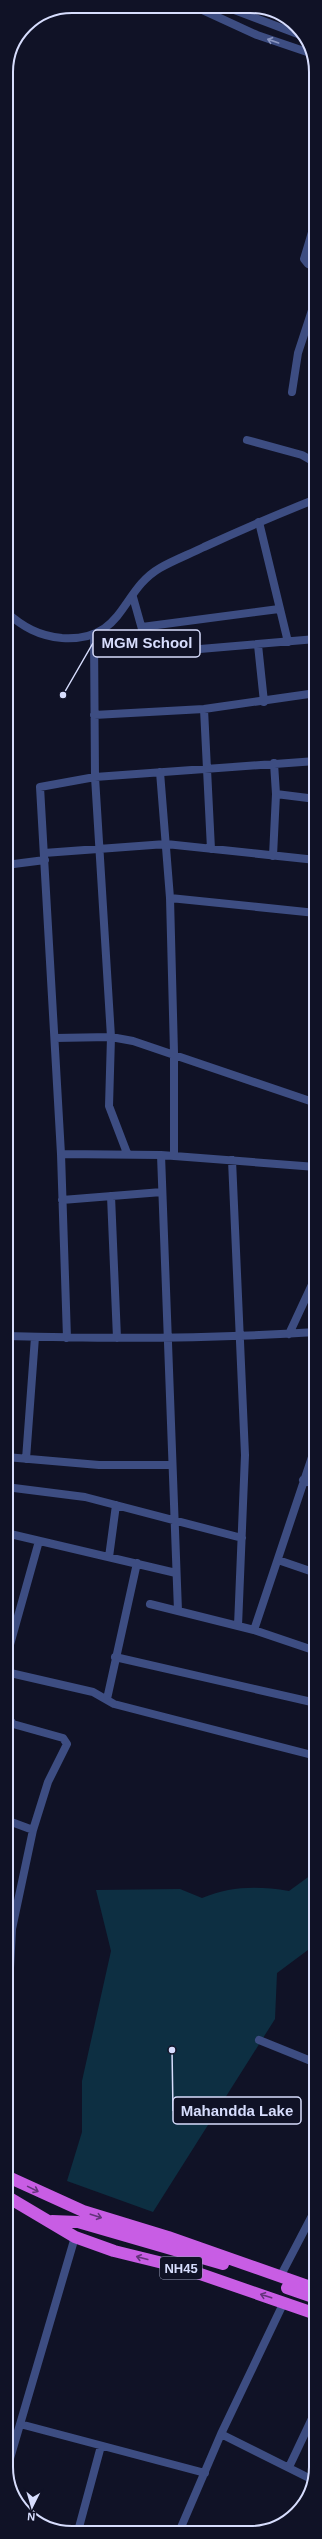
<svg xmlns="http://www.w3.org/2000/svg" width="322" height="2539" viewBox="0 0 322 2539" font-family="Arial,sans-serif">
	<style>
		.water { fill: #0d2f42 }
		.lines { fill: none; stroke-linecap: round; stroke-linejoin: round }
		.minor { stroke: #3d4d82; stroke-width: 8 }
		.tertiary { stroke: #3d4d82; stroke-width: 8 }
		.trunk { stroke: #c85de4; stroke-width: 12 }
		.oneway { stroke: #8a95c0 }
		.oneway2 { stroke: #63347b }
		.labels { text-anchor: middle; stroke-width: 3; stroke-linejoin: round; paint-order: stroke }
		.shield { fill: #101226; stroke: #9ba0bc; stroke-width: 1 }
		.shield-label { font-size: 13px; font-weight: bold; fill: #d7ddfd }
		.rim { fill: none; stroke: #d7ddfd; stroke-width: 2 }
		.leader { fill: none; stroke: #d7ddfd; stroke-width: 1.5 }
		.callout-dot { fill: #d7ddfd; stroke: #101226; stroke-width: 1.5 }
		.callout { fill: #101226; stroke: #d7ddfd; stroke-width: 1.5 }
		.callout-label { font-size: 15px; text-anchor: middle; font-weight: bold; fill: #d7ddfd }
	</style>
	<rect width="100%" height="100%" fill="#101226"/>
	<!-- water -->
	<path class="water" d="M311,1875H316V1944L277,1973L275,2019L153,2212L67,2181L82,2132V2081L111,1951L96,1890L180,1889L202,1898C232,1886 257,1886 289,1891Z"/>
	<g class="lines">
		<!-- minor -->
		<path class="minor" d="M196,7L257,35L310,53
			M229,8L303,36
			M316,219L304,259L308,264L316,266
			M292,392L298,353L316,298
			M247,440L302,455L316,463
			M309,459L316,452
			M259,522L288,642
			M133,597L147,647L153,653L316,639
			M142,627L279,609
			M94,635L95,777L111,1037L109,1106L127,1153
			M258,645L264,702
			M204,709L211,849
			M94,715L204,709L316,693
			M160,772L170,898L174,1053V1156
			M276,794L316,799
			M44,853L166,844L316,860
			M273,856L276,794L274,763
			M6,865L45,860
			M170,898L316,913
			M55,1038L111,1037L133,1041L316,1103
			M61,1154L161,1155L316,1167
			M161,1155L178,1611
			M232,1160L245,1455L238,1626
			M111,1196L117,1338
			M62,1200L162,1192
			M289,1334L316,1276
			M6,1336C110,1339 212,1339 316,1332
			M67,1338L61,1154L40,787L95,777L316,761
			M6,1457L99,1465H172
			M26,1459L35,1337
			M303,1480L316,1485
			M6,1487L85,1497L242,1538
			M6,1533L176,1573
			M109,1557L116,1505
			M278,1560L316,1573
			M150,1604L254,1630L316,1651
			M254,1630L316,1445
			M115,1657L316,1703
			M6,1659L39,1541
			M6,1672L93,1692L114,1704L316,1756
			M107,1699L137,1563
			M6,1715L13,1724L63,1738L67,1744L48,1782L33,1830L12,1929L6,2046
			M6,1820L33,1830
			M259,2040L316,2063
			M280,2277L316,2208
			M20,2424L205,2473
			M221,2434L311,2479
			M289,2467L316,2410
			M6,2472L75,2237
			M78,2531L101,2446
			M179,2532L221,2434L284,2302"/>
		<!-- tertiary -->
		<path class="tertiary" d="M6,612C23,627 39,636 62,638C125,642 120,591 160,568C174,560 190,554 204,547C241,530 278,514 316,499"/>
		<!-- trunk -->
		<path class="trunk" d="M6,2176L83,2211L168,2237L316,2289
			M6,2196L75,2237L114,2251L183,2268L316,2314
			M52,2221L78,2222L223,2264
			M287,2288L316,2298"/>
	</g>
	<!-- one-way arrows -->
	<defs><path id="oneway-shaft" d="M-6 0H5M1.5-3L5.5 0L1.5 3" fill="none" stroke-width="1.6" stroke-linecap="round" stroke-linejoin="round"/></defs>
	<use class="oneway" href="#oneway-shaft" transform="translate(273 41) rotate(-161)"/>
	<g class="oneway2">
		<use href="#oneway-shaft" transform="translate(33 2189) rotate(26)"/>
		<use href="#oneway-shaft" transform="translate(96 2216) rotate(18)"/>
		<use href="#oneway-shaft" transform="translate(142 2258) rotate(-165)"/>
		<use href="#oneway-shaft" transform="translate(266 2296) rotate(-162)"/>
	</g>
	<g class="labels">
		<!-- shield labels -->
		<rect class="shield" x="160" y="2257" width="42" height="22" rx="3"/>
		<g class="shield-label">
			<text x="181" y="2273">NH45</text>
		</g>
	</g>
	<!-- crop -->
	<path d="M0 0H322V2539H0ZM72 13H250A59 59 0 0 1 309 72V2467A59 59 0 0 1 250 2526H72A59 59 0 0 1 13 2467V72A59 59 0 0 1 72 13Z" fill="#101226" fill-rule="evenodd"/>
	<path class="rim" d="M72 13H250A59 59 0 0 1 309 72V2467A59 59 0 0 1 250 2526H72A59 59 0 0 1 13 2467V72A59 59 0 0 1 72 13Z"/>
	<!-- callouts -->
	<path class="leader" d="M63 695L93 643M172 2050L173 2111"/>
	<g class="callout-dot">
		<circle cx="63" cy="695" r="4"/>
		<circle cx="172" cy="2050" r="4"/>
	</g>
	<g class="callout">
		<rect x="93" y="630" width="107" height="27" rx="4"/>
		<rect x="173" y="2097" width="128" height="27" rx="4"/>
	</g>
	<g class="callout-label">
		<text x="147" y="648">MGM School</text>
		<text x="237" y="2116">Mahandda Lake</text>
	</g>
	<!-- north arrow -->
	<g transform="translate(32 2507) rotate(185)" stroke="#101226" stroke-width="3" paint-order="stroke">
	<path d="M0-3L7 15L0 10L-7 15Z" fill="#d7ddfd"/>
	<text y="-6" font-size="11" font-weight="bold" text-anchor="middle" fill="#d7ddfd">N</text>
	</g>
</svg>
